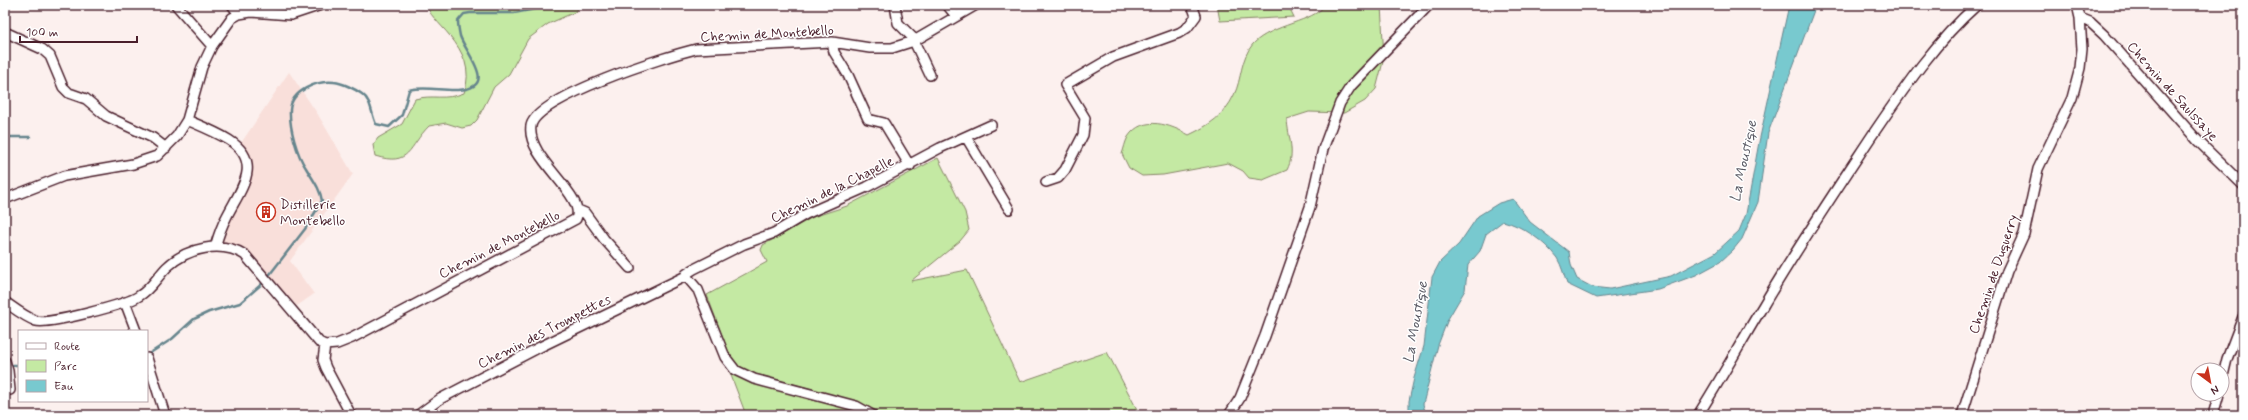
<svg xmlns="http://www.w3.org/2000/svg" width="2248" height="420" viewBox="0 0 2248 420" font-family="Mynerve,sans-serif">
	<style>
		.built { fill: #f9dfda }
		.green { fill: #c4e9a3; stroke: #878467 }
		.water { fill: #78c9cf; stroke: #66858d }
		.lines { fill: none; stroke-linecap: round; stroke-linejoin: round }
		.stream { stroke: #66858d; stroke-width: 2.5 }
		.minor-casing { stroke: #4a1f2b; stroke-width: 12 }
		.minor { stroke: #fff; stroke-width: 9 }
		.labels { text-anchor: middle; stroke-width: 3; stroke-linejoin: round; paint-order: stroke }
		.street-label { font-size: 14px; fill: #4a1f2b; stroke: #fff }
		.poi-label { font-size: 14px; fill: #4a1f2b; stroke: #fff; text-anchor: start }
		.water-label { font-size: 15px; font-style: italic; fill: #5a5a64; stroke: #fff }
	</style>
	<rect width="100%" height="100%" fill="#fcf0ee"/>
	<filter id="ink" filterUnits="userSpaceOnUse"><feTurbulence type="fractalNoise" baseFrequency=".025" numOctaves="2"/><feDisplacementMap in="SourceGraphic" scale="8" xChannelSelector="R" yChannelSelector="G"/><feConvolveMatrix kernelMatrix="1 2 1 2 8 2 1 2 1" color-interpolation-filters="sRGB"/></filter>
	<g filter="url(#ink)">
		<!-- built -->
		<path class="built" d="M289,72L317,113L353,174L290,261L314,294L297,306L243,250L228,244L210,242L244,182L239,146Z"/>
		<!-- green -->
		<path class="green" d="M428,5H581L575,12L548,24L528,39L509,74L494,87L477,120L471,126L462,128L446,123L429,126C408,147 411,167 375,156L373,145L378,138L402,124L415,99C433,94 444,101 464,93C481,47 424,19 428,5Z
			M1217,5H1288L1294,17L1220,21Z
			M1325,5H1381L1384,58L1376,89L1365,101L1344,113L1309,112L1287,119C1288,138 1296,152 1287,170L1263,180L1249,178L1243,171L1228,163L1163,175L1142,176L1129,168L1122,154C1124,149 1125,142 1128,137C1143,114 1171,125 1189,135C1208,126 1225,115 1234,95C1242,79 1240,59 1253,44C1272,24 1314,22 1325,5Z
			M938,158L965,212L969,230L960,241L911,281L967,270L1020,382L1107,352L1140,415H746L729,370L746,381L822,400L827,393L744,371L731,359L707,295L767,262L761,250L763,245L813,217L847,206Z"/>
		<!-- water -->
		<path class="water" d="M1789,5H1816L1768,133L1758,202L1742,239L1733,250L1720,262L1696,275L1658,289L1596,298L1567,284C1564,276 1562,266 1557,258C1544,241 1523,226 1503,221L1486,234L1480,251L1468,265L1465,290L1448,319L1438,345L1423,404L1426,415H1409V401L1414,378L1424,346L1432,277L1440,262L1459,244L1478,216L1499,203L1513,199L1530,222L1569,252L1571,265L1577,279L1592,287L1610,289L1671,276L1715,253L1739,231L1746,214L1759,142Z"/>
		<g class="lines">
			<!-- stream -->
			<path class="stream" d="M5,137H30
				M267,278L305,229L322,201C320,188 313,180 306,168C297,155 289,127 290,110C291,91 317,80 334,82C343,83 355,89 362,94C372,101 371,114 376,124L389,127L402,115L409,90C425,86 442,91 458,90C500,88 466,54 460,36C459,31 458,26 458,21L464,14L470,13H514L557,5
				M147,355L172,339L194,319L209,312L240,303L264,282
				M13,365H19"/>
			<defs>
				<path id="minor" d="M176,5L212,46
					M232,5L239,14
					M895,5L898,23L912,37L930,75
					M947,5L956,16
					M2080,18L2090,22L2104,35L2198,141L2243,185
					M5,32L42,49L50,56L63,87L69,93L86,99L106,116L153,138L166,148
					M832,42L834,52L848,75L868,119L884,123L910,166
					M187,120C201,126 216,132 229,140C265,163 239,191 226,218C221,227 218,237 215,247
					M966,137L1009,209
					M1046,182L1058,178L1065,170L1083,135L1085,118L1065,85L1113,57L1179,33L1187,28L1196,16L1192,5
					M5,199L64,176L133,164L157,156L177,136L187,120L202,67L212,46L232,18L239,14L251,12L291,15L321,5
					M578,210L585,213L604,239L630,268
					M686,276V274L694,269L744,244L774,233L806,214L867,187L940,148L991,125
					M686,276L698,290L725,357L735,370L754,379L856,406L872,415
					M5,302C15,309 25,317 36,321C48,325 128,304 139,296C151,289 157,277 167,267C187,248 221,240 245,255L319,342L325,345L337,344L352,338L576,219C587,195 526,159 531,126C536,97 667,56 696,49L832,42L870,48H892L914,41L976,5
					M125,302L136,331
					M325,345L323,360L326,368L351,415
					M147,358L165,415
					M5,361L8,371L10,390
					M2222,380L2227,359L2243,317
					M418,415L440,399L540,347L686,276
					M1229,415L1240,398L1265,336L1310,207L1323,149L1340,103L1351,86L1429,5
					M1698,415C1721,379 1741,342 1763,306C1797,248 1834,193 1871,137C1903,90 1934,43 1977,5
					M1962,415L2007,271L2024,234L2038,169L2072,98L2080,68L2082,49L2080,18L2077,5
					M2213,415L2219,394"/>
			</defs>
			<!-- minor casing -->
			<use href="#minor" class="minor-casing"/>
			<!-- minor -->
			<use href="#minor" class="minor"/>
		</g>
	</g>
	<!-- icons -->
	<defs>
		<symbol id="building-ring" viewBox="-11 -11 22 22"><circle r="9.5" fill="#fff" stroke="#c8321e" stroke-width="1.5"/><path d="M-4-6H4V6H1V3H-1V6H-4ZM-2.5-4.3h1.7v1.8h-1.7ZM.8-4.3h1.7v1.8H.8ZM-2.5-1h1.7V.8h-1.7ZM.8-1h1.7V.8H.8Z" fill="#c8321e"/></symbol>
	</defs>
	<g fill-rule="evenodd">
		<use href="#building-ring" x="255" y="201" width="22" height="22"/>
	</g>
	<g class="labels">
		<!-- street labels -->
		<g class="street-label">
			<text transform="translate(767 33) rotate(-3)" y="5">Chemin de Montebello</text>
			<text transform="translate(2173 91) rotate(48)" y="5">Chemin de Saulssaye</text>
			<text transform="translate(832 189) rotate(-26)" y="5">Chemin de la Chapelle</text>
			<text transform="translate(499 244) rotate(-27)" y="5">Chemin de Montebello</text>
			<text transform="translate(1993 274) rotate(-71)" y="5">Chemin de Duquerry</text>
			<text transform="translate(544 331) rotate(-27)" y="5">Chemin des Trompettes</text>
		</g>
		<!-- poi labels -->
		<g class="poi-label">
			<text x="280" y="209">Distillerie<tspan x="280" dy="16">Montebello</tspan></text>
		</g>
		<!-- water labels -->
		<g class="water-label">
			<text transform="translate(1743 161) rotate(-78)" y="5">La Moustique</text>
			<text transform="translate(1415 322) rotate(-80)" y="5">La Moustique</text>
		</g>
	</g>
	<!-- margin -->
	<rect width="2248" height="420" fill="none" stroke="#fff" stroke-width="20"/>
	<rect x="10" y="10" width="2228" height="400" fill="none" stroke="#4a1f2b" stroke-width="1.5" filter="url(#ink)"/>
	<!-- legend -->
	<rect x="18" y="330" width="130" height="72" fill="#ffffff" stroke="#b7a5aa"/>
	<rect x="26" y="343" width="20" height="6" fill="#ffffff" stroke="#b7a5aa"/>
	<text x="54" y="350" font-size="12" fill="#4a1f2b">Route</text>
	<rect x="26" y="360" width="20" height="12" fill="#c4e9a3" stroke="#b7a5aa"/>
	<text x="54" y="370" font-size="12" fill="#4a1f2b">Parc</text>
	<rect x="26" y="380" width="20" height="12" fill="#78c9cf" stroke="#b7a5aa"/>
	<text x="54" y="390" font-size="12" fill="#4a1f2b">Eau</text>
	<!-- north arrow -->
	<g transform="translate(2210 382) rotate(148)"><circle r="19" fill="#ffffff" stroke="#b7a5aa"/>
	<path d="M0-3L7 15L0 10L-7 15Z" fill="#c8321e"/>
	<text y="-6" font-size="11" font-weight="bold" text-anchor="middle" fill="#4a1f2b">N</text>
	</g>
	<!-- scale -->
	<path d="M20 36v6h117v-6" fill="none" stroke="#4a1f2b" stroke-width="2"/>
	<text x="26" y="36" font-size="12" fill="#4a1f2b" stroke="#ffffff" stroke-width="3" paint-order="stroke">100 m</text>
</svg>
